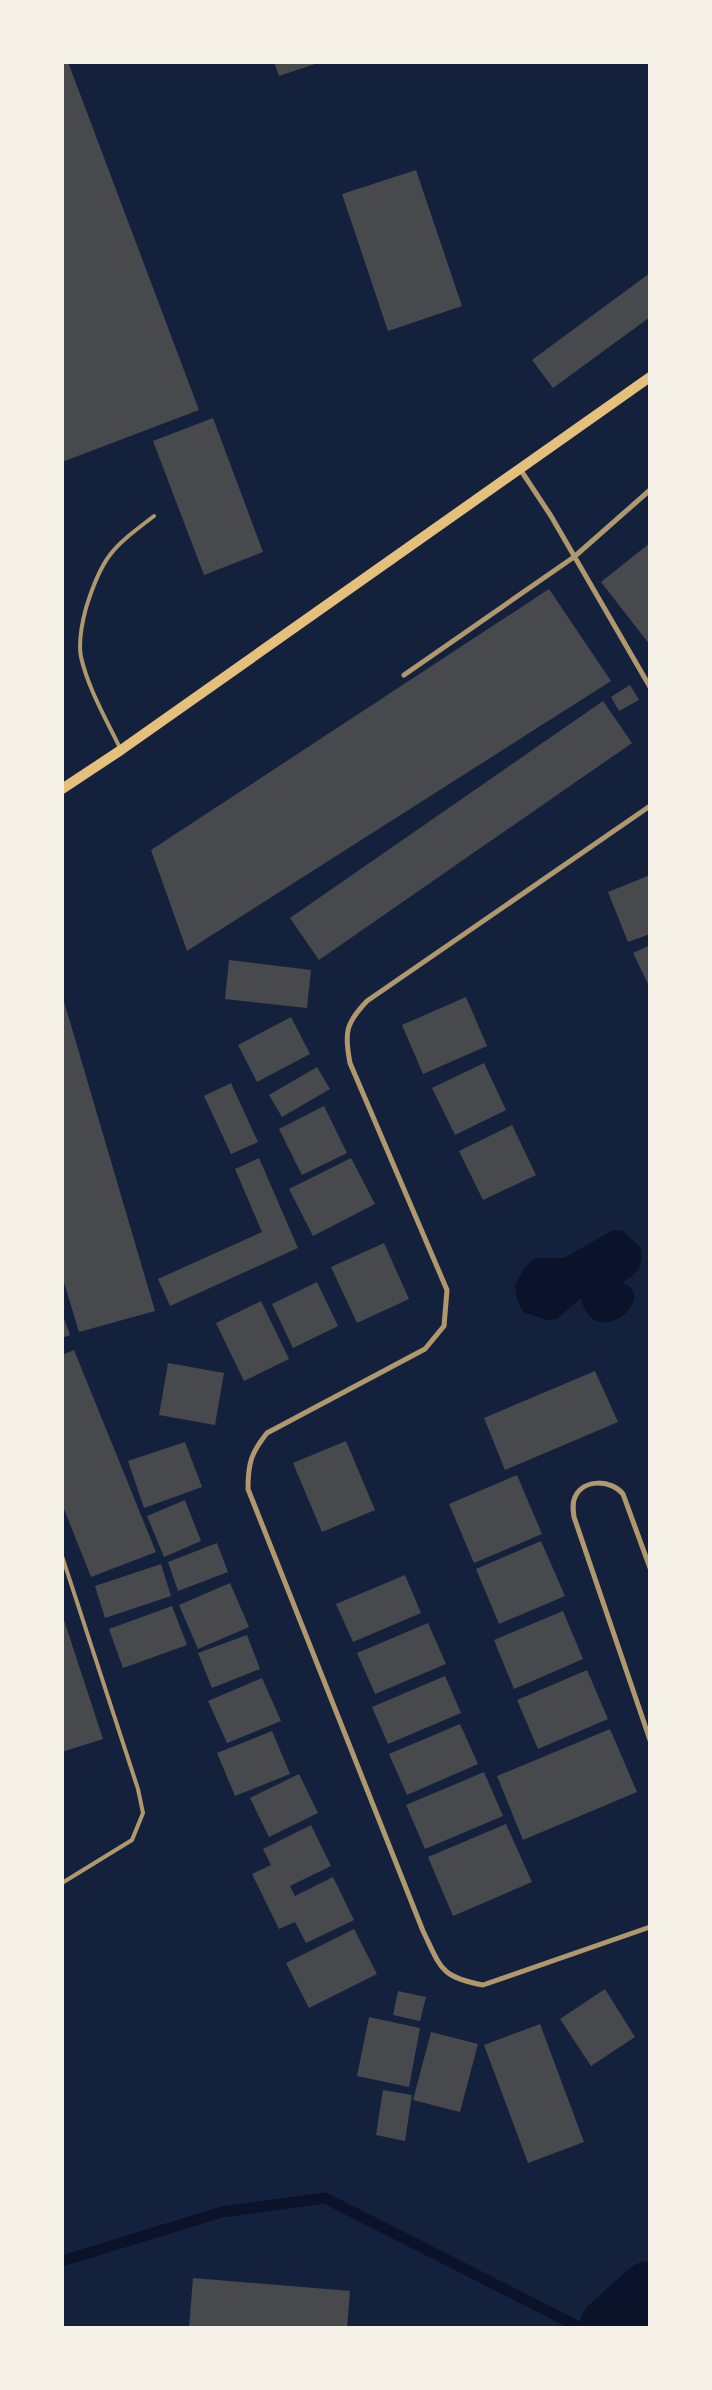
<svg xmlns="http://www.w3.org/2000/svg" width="712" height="2390" viewBox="0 0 712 2390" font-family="'Noto Sans',sans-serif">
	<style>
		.water { fill: #0b132b }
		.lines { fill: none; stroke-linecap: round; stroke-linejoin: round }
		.stream { stroke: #0b132b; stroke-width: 11 }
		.river { stroke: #0b132b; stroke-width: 64 }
		.building { fill: #48494c }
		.service { stroke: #b1986c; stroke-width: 4 }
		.minor { stroke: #b1986c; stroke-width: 5 }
		.secondary { stroke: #e5c07b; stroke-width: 10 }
	</style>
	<rect width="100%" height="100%" fill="#14213d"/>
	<!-- water -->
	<path class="water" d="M613,1230L623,1231L641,1248C643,1265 638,1274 623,1282C627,1285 632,1288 634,1293C640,1313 591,1345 581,1298L557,1319L547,1320L523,1312L517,1299L515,1286L523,1270L530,1262L536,1258H564Z"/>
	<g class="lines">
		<!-- stream -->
		<path class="stream" d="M62,2261L222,2212L325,2198L581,2328"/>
		<!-- river -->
		<path class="river" d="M611,2328L650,2293"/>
	</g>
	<!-- building -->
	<path class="building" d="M62,62H68L199,410L62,462Z
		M274,62H318V63L279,76Z
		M416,170L462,306L388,331L342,194Z
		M650,273V317L553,388L532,360Z
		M213,418L263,552L204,575L153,441Z
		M650,543V645L601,582Z
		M549,589L611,681L187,951L151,850Z
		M630,685L639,700L619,711L611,697Z
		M603,701L632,743L319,960L290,918Z
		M650,875V934L628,942L608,892Z
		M650,945V988L633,953Z
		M229,960L311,970L307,1008L225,999Z
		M466,997L487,1046L423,1074L402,1025Z
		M63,998L155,1311L79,1332L62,1276Z
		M291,1017L310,1054L257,1082L238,1045Z
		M484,1063L506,1110L455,1135L432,1088Z
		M317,1067L330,1089L282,1117L269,1095Z
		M231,1083L258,1142L231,1154L204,1096Z
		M324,1106L347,1153L302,1175L279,1129Z
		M512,1125L536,1175L483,1200L459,1151Z
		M259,1158L298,1248L170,1306L158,1279L262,1232L235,1169Z
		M351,1158L375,1204L313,1236L289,1189Z
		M384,1243L409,1299L357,1323L331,1267Z
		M317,1282L338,1326L293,1348L272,1304Z
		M261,1301L289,1359L244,1381L216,1323Z
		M62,1313L70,1335L62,1338Z
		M74,1350L156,1552L91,1577L62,1504V1355Z
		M168,1363L224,1373L215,1425L159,1415Z
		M595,1371L618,1422L505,1470L484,1418Z
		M346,1441L375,1510L322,1532L293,1463Z
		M185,1442L202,1487L144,1508L128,1461Z
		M517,1475L542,1534L474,1563L449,1504Z
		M185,1500L201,1541L164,1557L147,1516Z
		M541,1541L565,1596L499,1624L476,1569Z
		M217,1543L228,1572L178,1591L168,1562Z
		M161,1564L171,1596L105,1618L95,1586Z
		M405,1575L421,1613L353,1642L336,1604Z
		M230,1583L249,1627L198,1649L179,1605Z
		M172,1606L187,1645L123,1668L109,1629Z
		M563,1611L583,1659L514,1689L494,1640Z
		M63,1617L103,1739L62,1752V1618Z
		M428,1623L446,1664L375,1694L357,1653Z
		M247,1635L260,1669L212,1688L198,1653Z
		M587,1670L608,1719L538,1749L517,1700Z
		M445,1676L461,1713L388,1744L372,1707Z
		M262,1678L281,1721L227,1743L208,1701Z
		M460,1724L478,1764L407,1795L389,1754Z
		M610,1729L637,1792L523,1840L497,1776Z
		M272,1731L290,1774L235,1796L217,1753Z
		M484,1772L503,1816L425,1849L406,1805Z
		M299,1774L318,1813L269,1837L250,1798Z
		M506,1824L532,1882L453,1916L428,1857Z
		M311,1825L331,1866L290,1886L295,1896L333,1877L354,1920L306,1943L295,1922L279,1929L252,1874L271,1865L263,1849Z
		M354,1929L377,1974L309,2008L286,1963Z
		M605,1989L635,2037L591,2066L560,2019Z
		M398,1991L426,1997L420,2021L393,2015Z
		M369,2017L420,2028L409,2087L357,2076Z
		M540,2024L584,2142L528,2163L484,2045Z
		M431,2032L478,2044L460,2112L413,2100Z
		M383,2090L412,2095L405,2141L376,2135Z
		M193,2278L350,2291L347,2328H189Z"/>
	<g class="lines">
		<!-- service -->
		<path class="service" d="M120,748C106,719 88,688 81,657C78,641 82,623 86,608C102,556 112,548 154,516
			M62,1556L138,1789L143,1813L132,1840L62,1883"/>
		<!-- minor -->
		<path class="minor" d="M520,469L551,516L650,687
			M404,675L574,557L650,490
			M650,806L367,1001C346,1023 344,1032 350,1063L447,1290L444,1326L425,1349L267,1433C251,1453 248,1463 248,1489L423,1931C441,1968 440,1977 483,1985L650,1927
			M650,1568L623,1494C612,1480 584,1478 575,1497C572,1503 573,1510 574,1517L650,1740"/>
		<!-- secondary -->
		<path class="secondary" d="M62,789L121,750L650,377"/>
	</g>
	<!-- border -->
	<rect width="712" height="2390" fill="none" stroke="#f6f1e7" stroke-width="128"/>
</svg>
